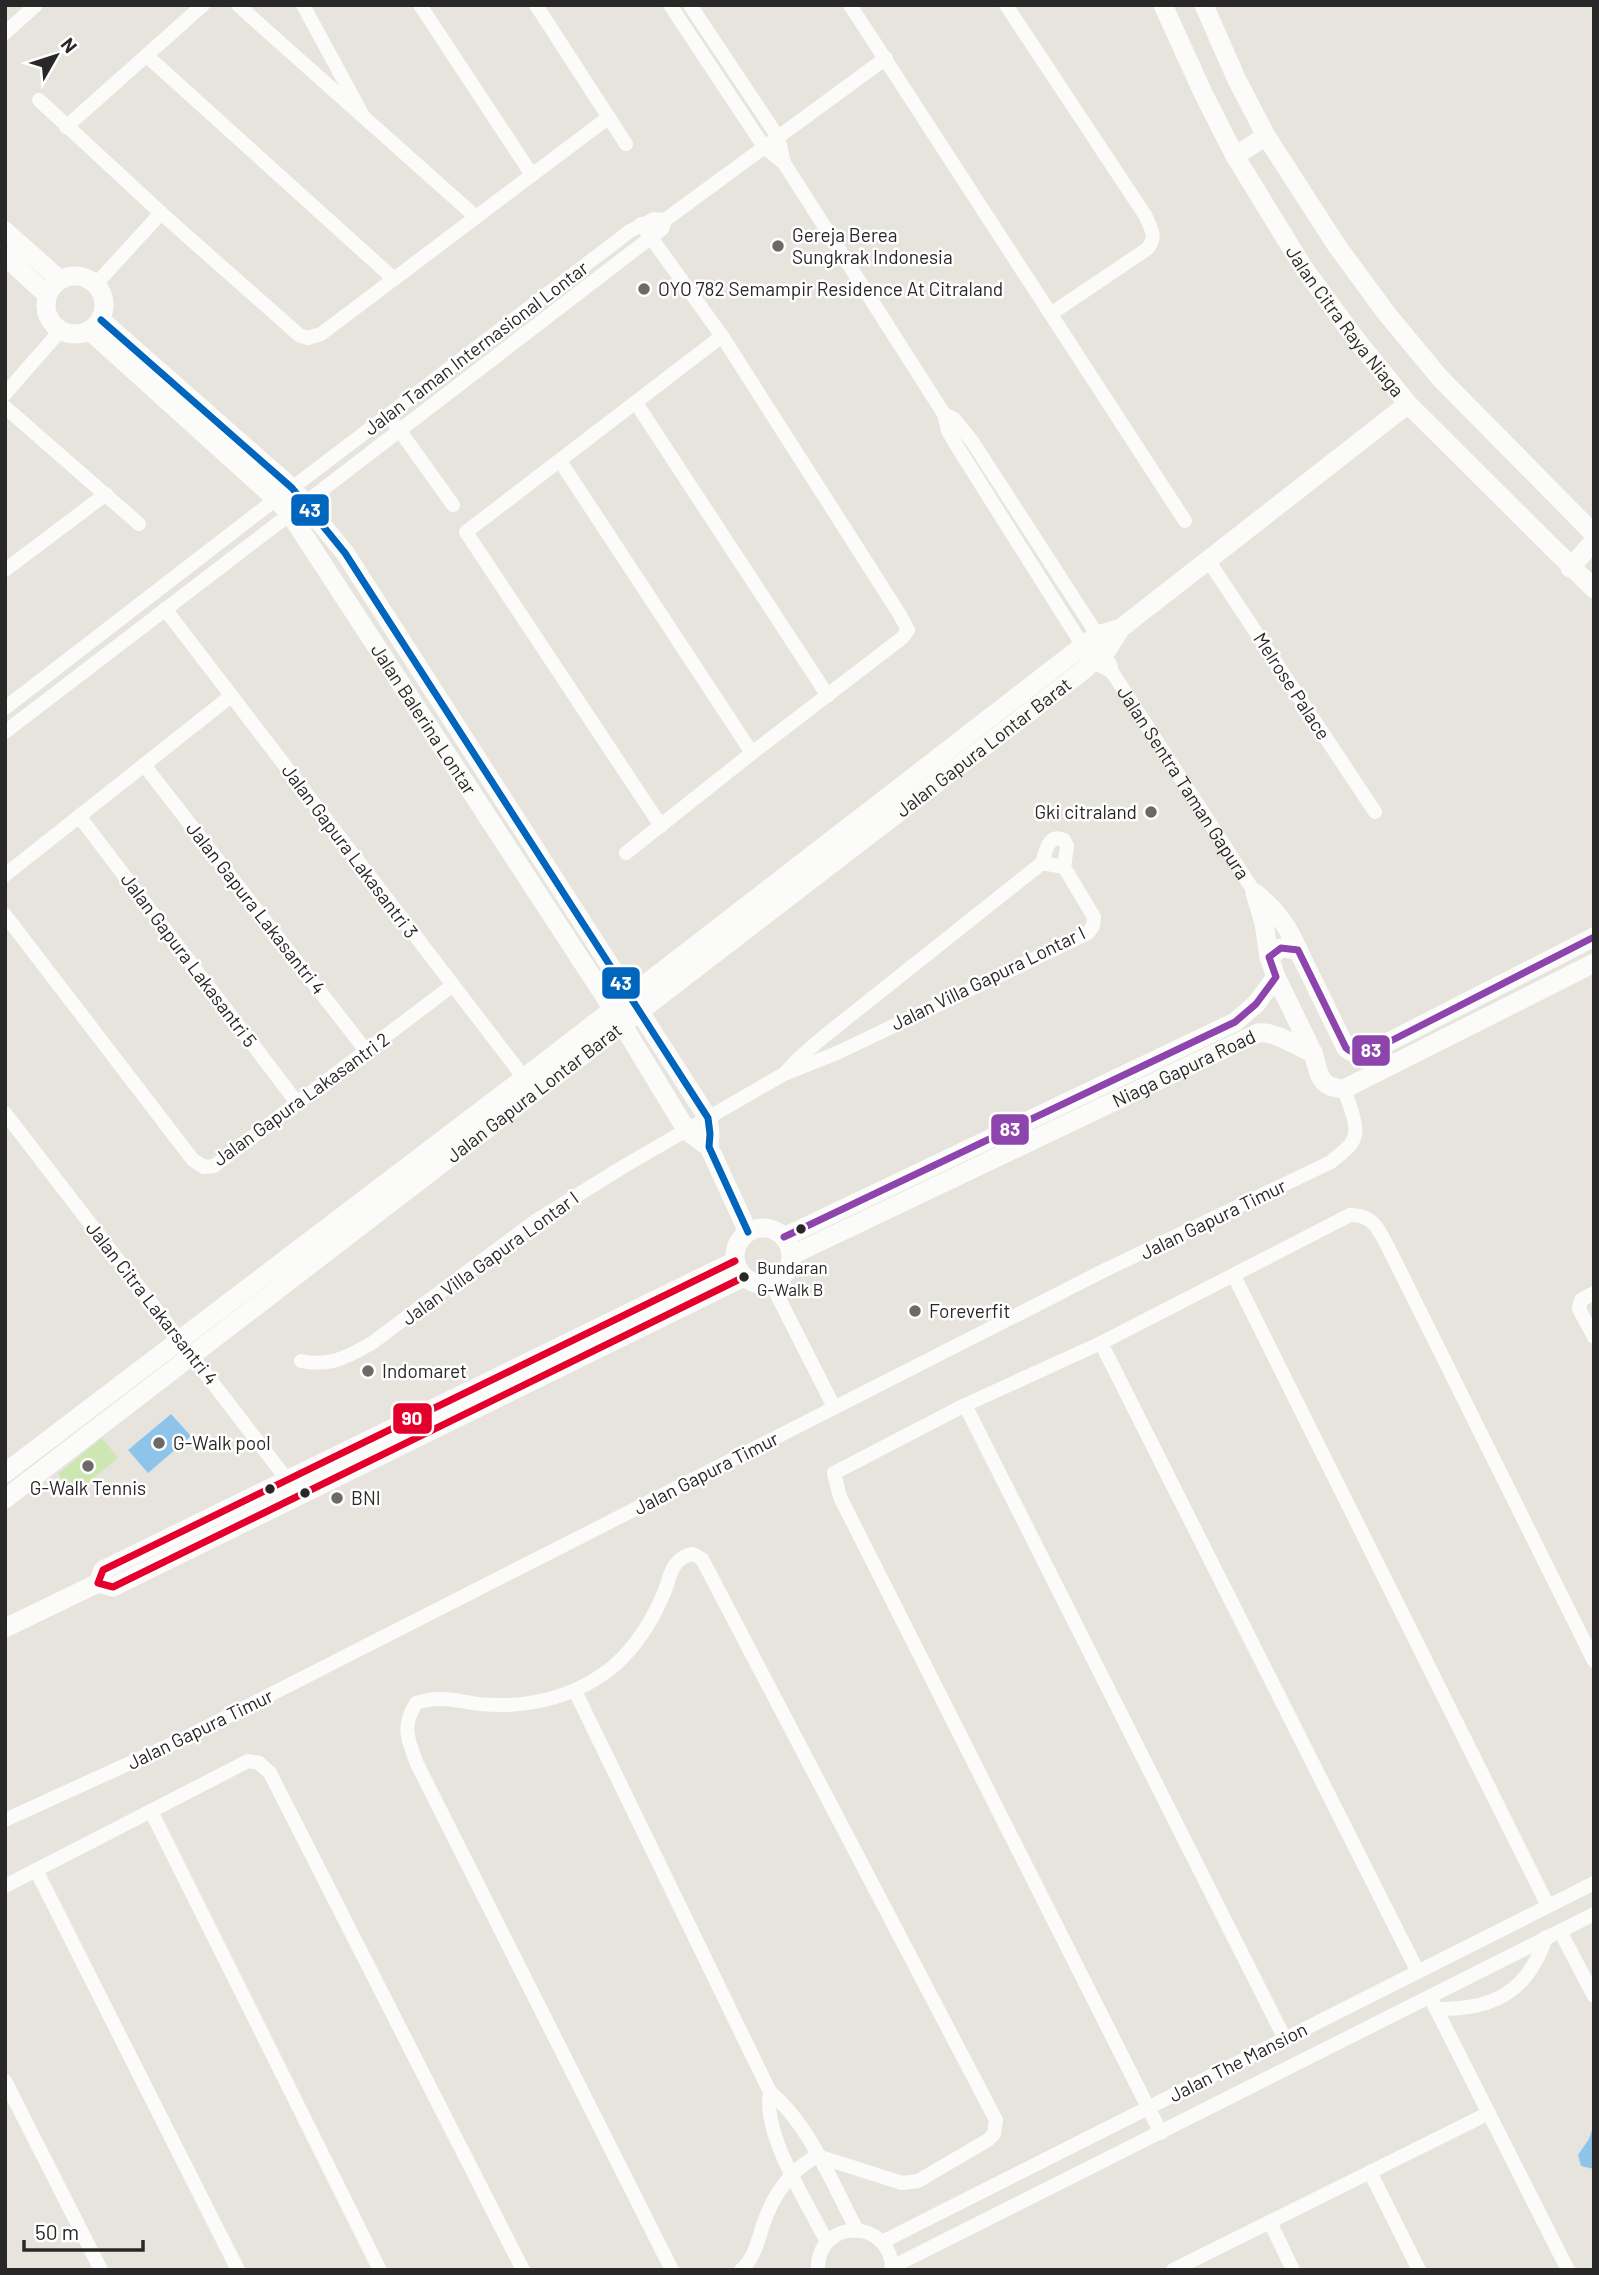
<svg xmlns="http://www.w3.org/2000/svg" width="1599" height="2275" viewBox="0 0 1599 2275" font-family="Barlow,sans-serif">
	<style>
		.pitch { fill: #cce7b2 }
		.water { fill: #8fc4ea }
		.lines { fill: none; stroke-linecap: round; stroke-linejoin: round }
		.street { stroke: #fbfbfa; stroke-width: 14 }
		.secondary { stroke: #fbfbfa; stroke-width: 19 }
		.bus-1-casing { stroke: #fff; stroke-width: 12 }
		.bus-2-casing { stroke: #fff; stroke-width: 12 }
		.bus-3-casing { stroke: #fff; stroke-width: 12 }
		.bus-1 { stroke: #e4002b; stroke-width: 7 }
		.bus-2 { stroke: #0065bd; stroke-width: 7 }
		.bus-3 { stroke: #8e44ad; stroke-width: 7 }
		.poi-dot { fill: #6b6a67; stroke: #fff; stroke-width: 2.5 }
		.bus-dot { fill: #282828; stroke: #fff; stroke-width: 2.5 }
		.labels { text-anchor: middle; stroke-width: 5; stroke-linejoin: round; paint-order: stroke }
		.bus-label { font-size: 17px; fill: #282828; stroke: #fff; text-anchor: start }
		.poi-label { font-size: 19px; fill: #282828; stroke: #fff; text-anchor: start }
		.street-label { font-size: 19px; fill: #282828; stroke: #fff }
		.line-badge { stroke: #fff; stroke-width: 2.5 }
		.badge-label { font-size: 19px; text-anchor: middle; font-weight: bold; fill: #fff }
	</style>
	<rect width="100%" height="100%" fill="#e7e4dd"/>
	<!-- pitch -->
	<path class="pitch" d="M102,1438L118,1458L74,1494L58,1474Z"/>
	<!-- water -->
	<path class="water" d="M171,1414L191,1436L148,1473L128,1450Z
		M1594,2124V2169L1581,2166L1578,2155L1589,2139Z"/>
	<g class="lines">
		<!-- street -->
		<g class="street">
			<path d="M238,5L476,217"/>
			<path d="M303,5L361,112"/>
			<path d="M420,5L532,175"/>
			<path d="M536,5L626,144"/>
			<path d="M670,5L764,147L784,163L778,137L690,5"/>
			<path d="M850,5L1185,521"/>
			<path d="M1006,5L1145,215C1151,229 1158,237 1147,249L1052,313"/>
			<path d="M5,33L36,5"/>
			<path d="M147,56L394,279"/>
			<path d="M39,100L161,213L299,335L308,338L321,334L609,117"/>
			<path d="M66,127L203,5"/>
			<path d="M784,163L944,414L948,431L958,448L1083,646L1094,662L1112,672"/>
			<path d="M96,284L161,213"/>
			<path d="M5,394L60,331"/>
			<path d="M636,403L828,696"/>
			<path d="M5,407L139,524"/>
			<path d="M944,414L954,419L972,441L1102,642"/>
			<path d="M395,424L453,505"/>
			<path d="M560,461L752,753"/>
			<path d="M292,488L630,231L654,219L665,220"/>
			<path d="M305,503L641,245L662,229L665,220L886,58"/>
			<path d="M1208,560L1375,812"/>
			<path d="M5,570L106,494"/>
			<path d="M165,609L528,1083"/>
			<path id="s1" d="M1110,664L1112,672L1255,893"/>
			<path d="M5,708L276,499"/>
			<path d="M5,732L290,514"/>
			<path d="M144,765L367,1052"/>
			<path d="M79,816L298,1104"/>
			<path d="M661,826L466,532L722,336"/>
			<path d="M626,853L752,753L902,638L908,630L900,615L722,336L641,224"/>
			<path d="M1042,863C1046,851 1048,833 1064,840L1067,846L1064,867"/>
			<path d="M5,875L231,696"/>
			<path d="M5,915L193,1160L204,1167L214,1166L453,985"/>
			<path d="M5,1113L292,1486"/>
			<path d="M1234,1276L1548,1906"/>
			<path d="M771,1283L834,1407"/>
			<path d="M1594,1293L1581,1300L1579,1309L1594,1337"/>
			<path d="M1101,1343L1418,1972"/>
			<path d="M301,1361C331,1367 347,1357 372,1343L534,1222L626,1165L784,1074L837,1053L1088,933L1093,926L1094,917L1064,867L1042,863L822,1038L799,1058L784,1074"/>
			<path d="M965,1405L1285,2039"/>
			<path d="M575,1691L770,2092"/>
			<path d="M151,1811L380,2270"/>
			<path d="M5,1820L187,1737L1105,1270L1331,1162C1338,1155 1351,1148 1354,1138C1359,1125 1348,1102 1344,1089"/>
			<path d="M36,1870L238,2270"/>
			<path d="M5,1886L248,1761L259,1763L270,1773L523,2270"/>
			<path d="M1560,1931L1594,1996"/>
			<path d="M1430,1997L1568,2270"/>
			<path d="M1437,2009C1493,2010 1528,1992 1546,1937"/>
			<path d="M5,2081L101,2270"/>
			<path d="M1161,2133L840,1497L834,1473L965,1405L1101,1343L1350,1215C1375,1214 1380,1233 1391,1253L1594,1661"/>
			<path d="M1370,2172L1419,2270"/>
			<path d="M1270,2222L1293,2270"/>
			<path d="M827,2242C808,2204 762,2134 770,2092C809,2124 833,2185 857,2230"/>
			<path d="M882,2242L1594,1883"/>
			<path d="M892,2267L1594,1914"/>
			<path d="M672,2270L417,1764C408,1739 401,1728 416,1703C441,1695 455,1701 479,1704C528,1709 577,1697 615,1665C637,1645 652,1621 663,1595C668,1585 669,1573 675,1565C680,1558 685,1555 693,1554L702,1559L996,2120L994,2134L988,2140L918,2181L902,2183L817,2156C789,2171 773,2195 763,2225C758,2241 754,2259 741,2270"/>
			<path d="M818,2270C816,2218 892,2217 892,2270"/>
			<path d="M1173,2270L1489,2113"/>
		</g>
		<!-- secondary -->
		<g class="secondary">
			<path id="s2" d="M1163,5L1203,93L1235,156L1303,267L1355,338L1408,404L1594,589"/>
			<path d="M1204,5L1236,78L1266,136L1337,246L1387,314L1440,378L1594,534"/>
			<path d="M1235,156L1266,136"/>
			<path d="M5,231L60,280"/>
			<path d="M5,256L47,295"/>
			<circle cx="75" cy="305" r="29"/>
			<path d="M101,320L292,488L345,553L708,1118L710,1134L709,1147L748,1232"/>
			<path id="s3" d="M90,331L276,499L290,514L613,1009L687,1131L709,1147"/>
			<path d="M1570,568L1594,541"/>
			<path d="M1269,957L1264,923L1255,893C1276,910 1288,926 1298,950"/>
			<path d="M1276,977L1313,1053"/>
			<circle cx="763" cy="1256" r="28"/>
			<path d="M784,1237L1235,1022L1256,1004L1276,977L1269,957L1281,948L1298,950L1346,1048C1356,1057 1364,1053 1375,1049L1594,937"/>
			<path id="s4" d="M792,1255L1258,1033C1276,1031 1295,1046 1313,1053C1320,1075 1318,1087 1344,1089L1594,963"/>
			<path d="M735,1261L103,1570L98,1583L113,1587L744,1277"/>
			<path d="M5,1473L524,1078L1097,635L1121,628"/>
			<path id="s5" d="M5,1499L1080,673L1107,650L1121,628L1408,404"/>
			<path d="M5,1628L98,1583"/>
		</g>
		<defs>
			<path id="bus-1" d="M735,1261L103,1570L98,1583L113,1587L744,1277"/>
			<path id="bus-2" d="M101,320L292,488L345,553L708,1118L710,1134L709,1147L748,1232"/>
			<path id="bus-3" d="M784,1237L1235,1022L1256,1004L1276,977L1269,957L1281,948L1298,950L1346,1048C1356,1057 1364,1053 1375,1049L1594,937"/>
		</defs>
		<!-- bus-1 casing -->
		<use href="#bus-1" class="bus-1-casing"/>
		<!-- bus-2 casing -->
		<use href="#bus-2" class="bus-2-casing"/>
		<!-- bus-3 casing -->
		<use href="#bus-3" class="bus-3-casing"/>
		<!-- bus-1 -->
		<use href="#bus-1" class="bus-1"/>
		<!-- bus-2 -->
		<use href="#bus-2" class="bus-2"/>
		<!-- bus-3 -->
		<use href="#bus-3" class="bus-3"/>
	</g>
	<!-- markers -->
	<g class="poi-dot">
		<circle cx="778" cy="246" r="7"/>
		<circle cx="644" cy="289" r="7"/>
		<circle cx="1151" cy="812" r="7"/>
		<circle cx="915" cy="1311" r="7"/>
		<circle cx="368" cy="1371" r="7"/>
		<circle cx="159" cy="1443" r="7"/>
		<circle cx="88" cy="1466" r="7"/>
		<circle cx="337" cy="1498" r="7"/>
	</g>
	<g class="bus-dot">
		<circle cx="801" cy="1229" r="6"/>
		<circle cx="744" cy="1277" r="6"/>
		<circle cx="270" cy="1489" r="6"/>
		<circle cx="305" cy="1493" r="6"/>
	</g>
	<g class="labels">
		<!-- bus labels -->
		<g class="bus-label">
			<text x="757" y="1274">Bundaran<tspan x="757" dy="22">G-Walk B</tspan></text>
		</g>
		<!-- poi labels -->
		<g class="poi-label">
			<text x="792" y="242">Gereja Berea<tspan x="792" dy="22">Sungkrak Indonesia</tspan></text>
			<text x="658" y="296">OYO 782 Semampir Residence At Citraland</text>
			<text x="1137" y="819" text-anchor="end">Gki citraland</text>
			<text x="929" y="1318">Foreverfit</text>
			<text x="382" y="1378">Indomaret</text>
			<text x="173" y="1450">G-Walk pool</text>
			<text x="88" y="1495" text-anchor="middle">G-Walk Tennis</text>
			<text x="351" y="1505">BNI</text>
		</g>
		<!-- street labels -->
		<g class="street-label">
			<text dy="7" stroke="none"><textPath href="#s2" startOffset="366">Jalan Citra Raya Niaga</textPath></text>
			<text transform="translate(476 348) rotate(-37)" y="7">Jalan Taman Internasional Lontar</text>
			<text transform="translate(1292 686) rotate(57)" y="7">Melrose Palace</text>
			<text dy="7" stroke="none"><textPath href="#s3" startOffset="516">Jalan Balerina Lontar</textPath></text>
			<text dy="7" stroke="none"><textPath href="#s5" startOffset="1234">Jalan Gapura Lontar Barat</textPath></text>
			<text dy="7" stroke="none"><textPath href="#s1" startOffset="140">Jalan Sentra Taman Gapura</textPath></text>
			<text transform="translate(350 851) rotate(53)" y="7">Jalan Gapura Lakasantri 3</text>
			<text transform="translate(256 908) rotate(52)" y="7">Jalan Gapura Lakasantri 4</text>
			<text transform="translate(189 960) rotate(53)" y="7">Jalan Gapura Lakasantri 5</text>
			<text transform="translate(988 978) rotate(-26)" y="7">Jalan Villa Gapura Lontar I</text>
			<text dy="7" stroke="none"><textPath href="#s4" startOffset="434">Niaga Gapura Road</textPath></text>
			<text dy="7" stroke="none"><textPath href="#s5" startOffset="667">Jalan Gapura Lontar Barat</textPath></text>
			<text transform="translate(301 1099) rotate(-36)" y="7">Jalan Gapura Lakasantri 2</text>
			<text transform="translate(1213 1219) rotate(-26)" y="7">Jalan Gapura Timur</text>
			<text transform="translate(490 1258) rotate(-36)" y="7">Jalan Villa Gapura Lontar I</text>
			<text transform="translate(152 1303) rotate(52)" y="7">Jalan Citra Lakarsantri 4</text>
			<text transform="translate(706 1473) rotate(-27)" y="7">Jalan Gapura Timur</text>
			<text transform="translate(200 1729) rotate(-26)" y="7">Jalan Gapura Timur</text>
			<text transform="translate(1238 2062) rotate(-27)" y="7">Jalan The Mansion</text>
		</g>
	</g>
	<g class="line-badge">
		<rect x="290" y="493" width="40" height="34" rx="7" fill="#0065bd"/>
		<rect x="601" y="966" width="40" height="34" rx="7" fill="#0065bd"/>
		<rect x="1351" y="1034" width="40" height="33" rx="7" fill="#8e44ad"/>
		<rect x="990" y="1113" width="40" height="33" rx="7" fill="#8e44ad"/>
		<rect x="392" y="1402" width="41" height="33" rx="7" fill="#e4002b"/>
	</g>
	<g class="badge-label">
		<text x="310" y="517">43</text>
		<text x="621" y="990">43</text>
		<text x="1371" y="1057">83</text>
		<text x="1010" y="1136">83</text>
		<text x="412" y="1425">90</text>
	</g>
	<!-- border -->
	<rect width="1599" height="2275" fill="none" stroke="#282828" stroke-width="14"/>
	<!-- north arrow -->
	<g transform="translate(56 56) rotate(51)" stroke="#ffffff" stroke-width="5" paint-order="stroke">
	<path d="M0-5L12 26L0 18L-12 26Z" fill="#282828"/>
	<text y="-10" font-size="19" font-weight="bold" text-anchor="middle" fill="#282828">N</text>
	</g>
	<!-- scale -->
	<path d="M24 2240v10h119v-10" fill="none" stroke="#282828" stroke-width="3.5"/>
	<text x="35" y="2240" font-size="21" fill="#282828" stroke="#ffffff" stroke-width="5" paint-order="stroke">50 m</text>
</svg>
